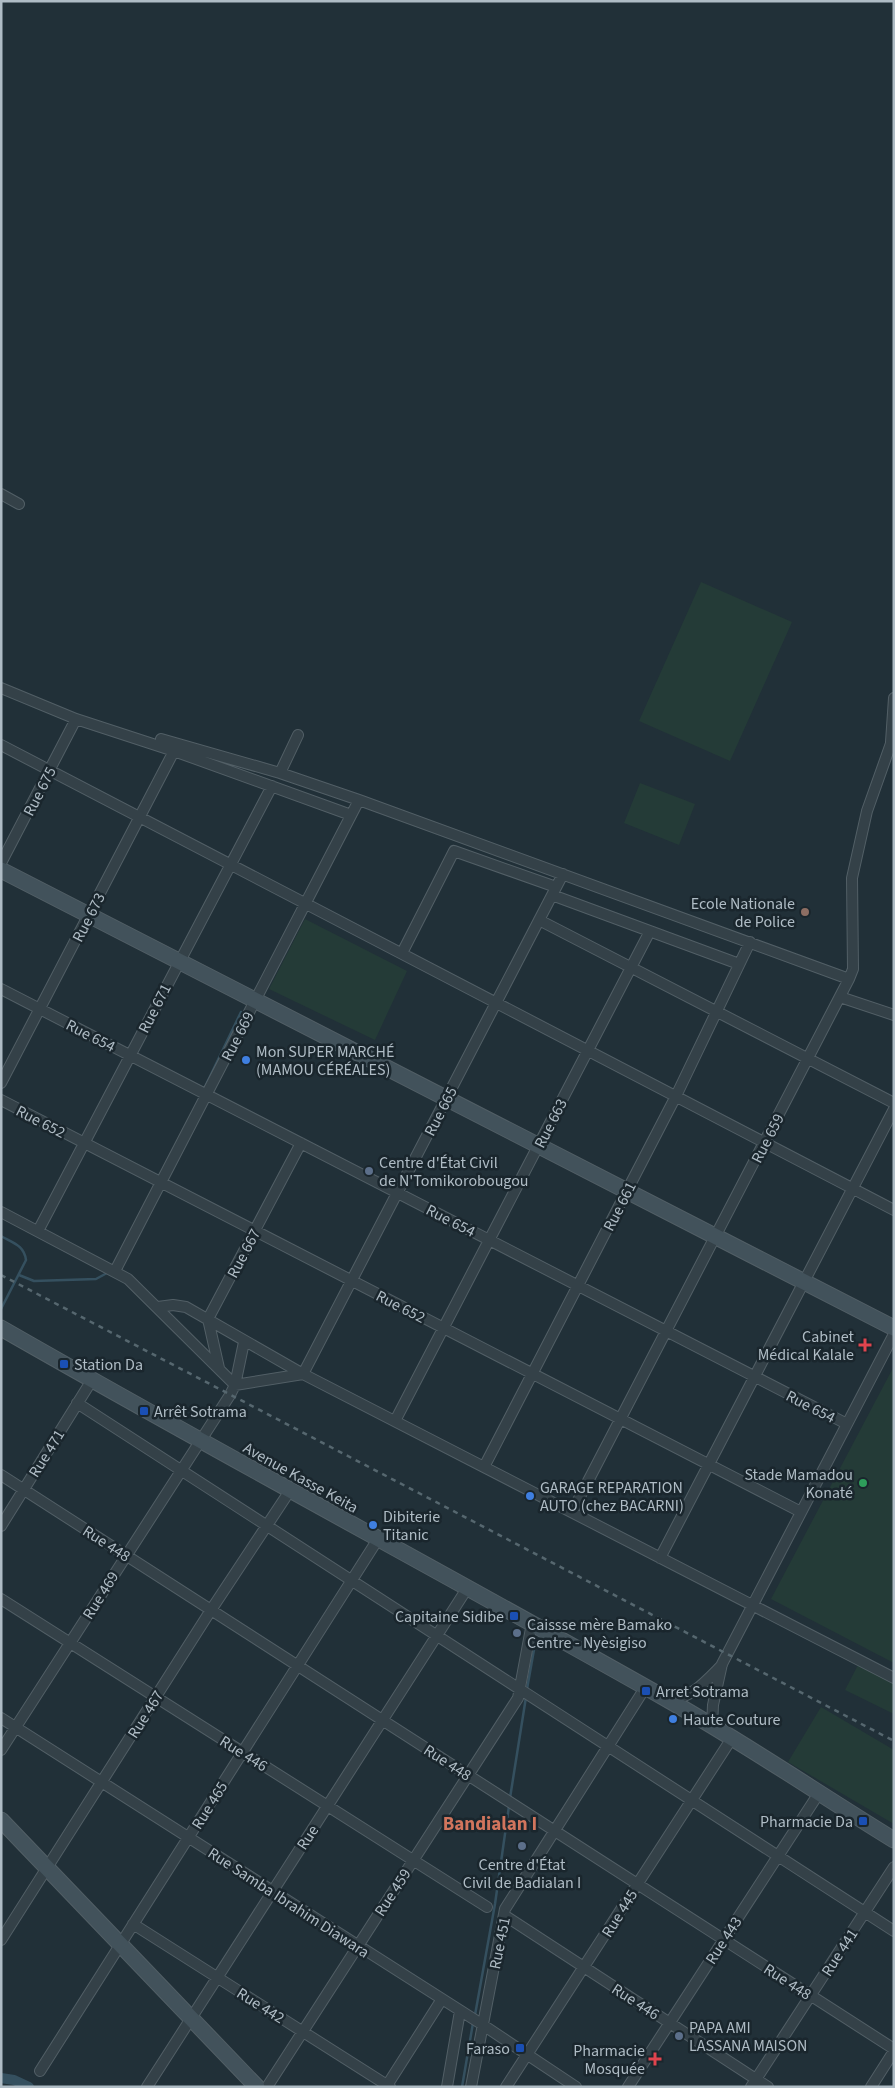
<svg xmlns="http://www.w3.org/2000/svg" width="895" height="2088" viewBox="0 0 895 2088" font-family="'Source Sans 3',sans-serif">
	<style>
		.green { fill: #243b37 }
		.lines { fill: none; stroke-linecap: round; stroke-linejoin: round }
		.stream { stroke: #35505f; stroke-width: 2.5 }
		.canal { stroke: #35505f; stroke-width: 10 }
		.street-casing { stroke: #525f66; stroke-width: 12 }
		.secondary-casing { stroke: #525f66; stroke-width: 17 }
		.street { stroke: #344148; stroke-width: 10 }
		.secondary { stroke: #42525b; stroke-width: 15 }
		.rail { stroke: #56676f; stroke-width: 2.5; stroke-dasharray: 5 5; stroke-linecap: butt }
		.education-dot { fill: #8d6e63; stroke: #1a262d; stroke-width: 2 }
		.shop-dot { fill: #3f7fe0; stroke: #1a262d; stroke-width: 2 }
		.service-dot { fill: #5c6f8a; stroke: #1a262d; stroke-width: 2 }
		.health-dot { fill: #e0444e; stroke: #1a262d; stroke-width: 2 }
		.transit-dot { fill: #1a4fb4; stroke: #1a262d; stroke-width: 2 }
		.leisure-dot { fill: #2e9e5b; stroke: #1a262d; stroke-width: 2 }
		.labels { text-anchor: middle; stroke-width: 5; stroke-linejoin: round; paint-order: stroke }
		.street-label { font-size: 16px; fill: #afbcc5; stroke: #1a262d }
		.poi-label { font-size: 16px; fill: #afbcc5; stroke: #1a262d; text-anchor: start }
		.quarter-label { font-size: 19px; font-weight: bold; fill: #d1755d; stroke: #1a262d }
	</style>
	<rect width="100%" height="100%" fill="#213038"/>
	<!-- green -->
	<path class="green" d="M701,582L792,622L730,761L639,721Z
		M640,783L695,804L679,845L624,823Z
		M305,919L407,971L375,1040L269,989Z
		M894,1366V1663L771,1599Z
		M859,1663L894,1680V1714L845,1690Z
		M821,1707L894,1750V1824L788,1762Z"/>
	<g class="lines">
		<!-- stream -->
		<path class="stream" d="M204,1089L241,1012
			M1,1236C13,1243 24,1245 26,1260L1,1309
			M19,1275L34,1281L96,1279L107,1273
			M527,1689L535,1644
			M510,1798L526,1697
			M475,2015L495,1904L509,1806
			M462,2087L473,2023"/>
		<!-- canal -->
		<path class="canal" d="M1,2078L14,2080L29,2087"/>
		<defs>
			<path id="street" d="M1,494L19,504
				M1,688L76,719L174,751L351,815
				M161,739L280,773L359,800L849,979
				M891,742L894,698
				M1,745L894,1210
				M280,773L298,735
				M1,863L76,719
				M552,895L739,964
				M539,920L894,1103
				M402,953L454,851L556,887
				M1,989L847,1424
				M840,997L894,1015
				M1,1083L174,751
				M1,1100L801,1512
				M1,1212L128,1279L235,1385L303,1374L563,874
				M38,1231L272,786
				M115,1271L359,800
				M158,1307L173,1305L186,1307L303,1374L894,1678
				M219,1368L208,1319L301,1143
				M77,1403L894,1931
				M395,1421L650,931
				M484,1467L676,1096L750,942
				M1,1475L894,2049
				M572,1512L849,979L853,969L852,878L867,811L894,735
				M1,1526L92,1380
				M660,1558L894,1109
				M1,1599L487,1907
				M669,1700C692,1698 706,1681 722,1665
				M1,1718L483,2025L576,2087
				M712,1726L713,1705L722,1664L894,1334
				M1,1750L230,1395L235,1385L244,1342
				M504,1915L768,2087
				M133,1924L390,2087
				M1,1940L211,1610L291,1489
				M40,2071L378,1539
				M147,2087L468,1587
				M267,2087L518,1698L532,1623
				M386,2087L442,1999
				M447,2087L460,2011
				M471,2087L505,1909L645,1688
				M506,2087L732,1738
				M628,2087L819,1793
				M751,2087L894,1867
				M871,2087L894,2051"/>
			<path id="secondary" d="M1,870L894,1328
				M1,1328C222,1455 448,1575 670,1701C746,1744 819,1794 894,1840
				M1,1820L257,2087"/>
		</defs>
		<!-- street casing -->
		<use href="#street" class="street-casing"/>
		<!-- secondary casing -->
		<use href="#secondary" class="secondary-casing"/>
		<!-- street -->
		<use href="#street" class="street"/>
		<!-- secondary -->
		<use href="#secondary" class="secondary"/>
		<!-- rail -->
		<path class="rail" d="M1,1275L894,1741"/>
	</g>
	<!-- markers -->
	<circle class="education-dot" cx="805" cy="912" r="5"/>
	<g class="shop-dot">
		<circle cx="246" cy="1060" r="5"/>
		<circle cx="530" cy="1496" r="5"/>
		<circle cx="373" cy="1525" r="5"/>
		<circle cx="673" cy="1719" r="5"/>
	</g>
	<g class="service-dot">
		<circle cx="369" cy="1171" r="5"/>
		<circle cx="517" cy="1633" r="5"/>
		<circle cx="522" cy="1846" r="5"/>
		<circle cx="679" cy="2036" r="5"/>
	</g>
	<g class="health-dot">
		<path d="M862.5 1337.5h5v5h5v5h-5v5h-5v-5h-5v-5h5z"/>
		<path d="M652.5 2051.5h5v5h5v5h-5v5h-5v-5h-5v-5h5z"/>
	</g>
	<g class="transit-dot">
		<rect x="59" y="1359" width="10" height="10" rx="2.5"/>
		<rect x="139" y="1406" width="10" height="10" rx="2.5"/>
		<rect x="509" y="1611" width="10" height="10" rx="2.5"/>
		<rect x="641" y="1686" width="10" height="10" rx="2.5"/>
		<rect x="858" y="1816" width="10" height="10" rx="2.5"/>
		<rect x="515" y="2043" width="10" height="10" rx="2.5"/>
	</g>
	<circle class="leisure-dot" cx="863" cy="1483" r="5"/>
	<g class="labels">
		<!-- street labels -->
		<g class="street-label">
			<text transform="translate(39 791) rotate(-63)" y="6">Rue 675</text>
			<text transform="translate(88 917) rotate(-63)" y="6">Rue 673</text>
			<text transform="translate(154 1008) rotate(-63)" y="6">Rue 671</text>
			<text transform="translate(91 1035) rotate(27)" y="6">Rue 654</text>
			<text transform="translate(237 1036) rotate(-63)" y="6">Rue 669</text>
			<text transform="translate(440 1111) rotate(-63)" y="6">Rue 665</text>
			<text transform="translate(41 1121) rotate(27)" y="6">Rue 652</text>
			<text transform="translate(550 1123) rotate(-63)" y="6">Rue 663</text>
			<text transform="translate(767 1138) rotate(-63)" y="6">Rue 659</text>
			<text transform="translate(619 1206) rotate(-63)" y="6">Rue 661</text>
			<text transform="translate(451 1220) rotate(27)" y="6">Rue 654</text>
			<text transform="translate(243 1253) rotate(-62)" y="6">Rue 667</text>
			<text transform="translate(401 1306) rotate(27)" y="6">Rue 652</text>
			<text transform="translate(811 1406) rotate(27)" y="6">Rue 654</text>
			<text transform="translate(46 1453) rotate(-58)" y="6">Rue 471</text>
			<text transform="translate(301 1477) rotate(29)" y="6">Avenue Kasse Keita</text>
			<text transform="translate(107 1543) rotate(33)" y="6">Rue 448</text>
			<text transform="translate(100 1595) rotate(-58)" y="6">Rue 469</text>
			<text transform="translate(145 1714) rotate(-58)" y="6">Rue 467</text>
			<text transform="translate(244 1753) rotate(32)" y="6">Rue 446</text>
			<text transform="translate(448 1762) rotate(33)" y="6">Rue 448</text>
			<text transform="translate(209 1805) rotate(-58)" y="6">Rue 465</text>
			<text transform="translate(307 1837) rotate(-57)" y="6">Rue</text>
			<text transform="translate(392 1892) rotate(-57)" y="6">Rue 459</text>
			<text transform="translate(289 1902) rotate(33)" y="6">Rue Samba Ibrahim Diawara</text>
			<text transform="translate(619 1913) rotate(-58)" y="6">Rue 445</text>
			<text transform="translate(723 1940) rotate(-57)" y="6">Rue 443</text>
			<text transform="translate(499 1943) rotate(-79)" y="6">Rue 451</text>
			<text transform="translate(839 1952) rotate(-57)" y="6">Rue 441</text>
			<text transform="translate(788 1981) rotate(33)" y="6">Rue 448</text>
			<text transform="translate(636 2001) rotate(33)" y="6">Rue 446</text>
			<text transform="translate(261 2005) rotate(32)" y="6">Rue 442</text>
		</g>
		<!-- poi labels -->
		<g class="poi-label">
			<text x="795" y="909" text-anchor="end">Ecole Nationale<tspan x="795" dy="18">de Police</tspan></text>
			<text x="256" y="1057">Mon SUPER MARCHÉ<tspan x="256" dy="18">(MAMOU CÉRÉALES)</tspan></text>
			<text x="379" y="1168">Centre d'État Civil<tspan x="379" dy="18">de N'Tomikorobougou</tspan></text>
			<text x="854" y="1342" text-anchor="end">Cabinet<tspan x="854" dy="18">Médical Kalale</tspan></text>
			<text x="74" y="1370">Station Da</text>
			<text x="154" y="1417">Arrêt Sotrama</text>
			<text x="853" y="1480" text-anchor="end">Stade Mamadou<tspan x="853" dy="18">Konaté</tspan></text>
			<text x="540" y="1493">GARAGE REPARATION<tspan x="540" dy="18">AUTO (chez BACARNI)</tspan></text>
			<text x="383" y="1522">Dibiterie<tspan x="383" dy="18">Titanic</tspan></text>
			<text x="504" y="1622" text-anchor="end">Capitaine Sidibe</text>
			<text x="527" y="1630">Caissse mère Bamako<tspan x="527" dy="18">Centre - Nyèsigiso</tspan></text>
			<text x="656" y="1697">Arret Sotrama</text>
			<text x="683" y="1725">Haute Couture</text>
			<text x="853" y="1827" text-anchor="end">Pharmacie Da</text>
			<text x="522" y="1870" text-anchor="middle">Centre d'État<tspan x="522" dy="18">Civil de Badialan I</tspan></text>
			<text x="689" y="2033">PAPA AMI<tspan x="689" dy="18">LASSANA MAISON</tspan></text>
			<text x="510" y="2054" text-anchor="end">Faraso</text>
			<text x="645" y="2056" text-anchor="end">Pharmacie<tspan x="645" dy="18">Mosquée</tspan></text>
		</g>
		<!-- quarter labels -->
		<g class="quarter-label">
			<text x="490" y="1830">Bandialan I</text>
		</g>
	</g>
	<!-- border -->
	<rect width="895" height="2088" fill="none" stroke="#afbcc5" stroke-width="5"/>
</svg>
